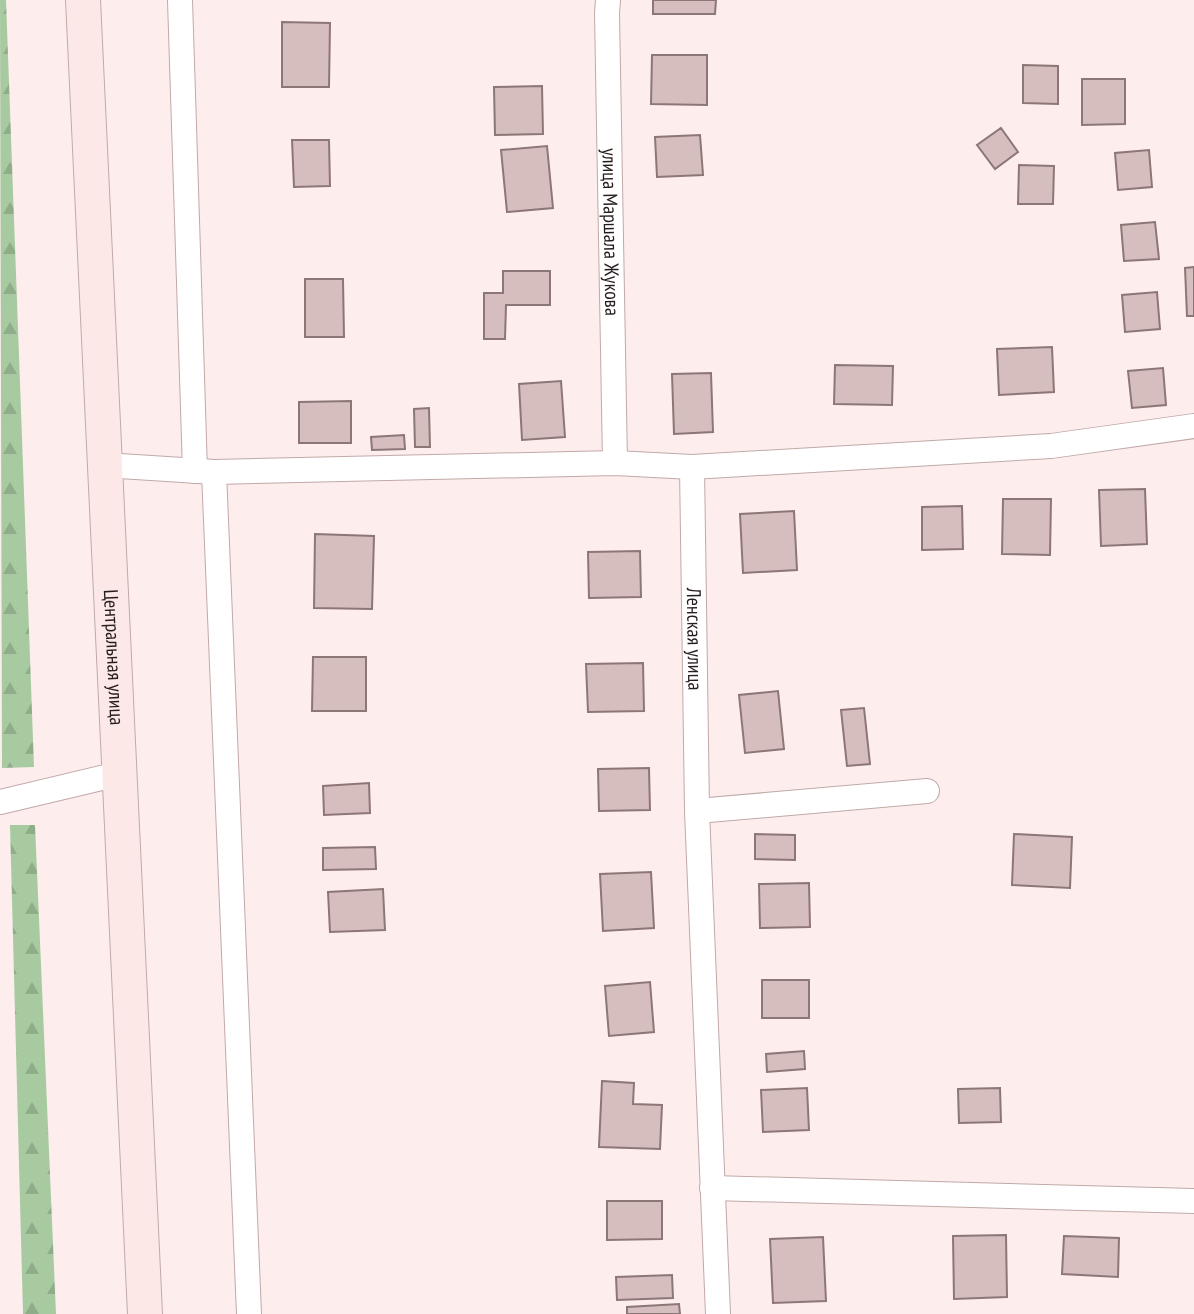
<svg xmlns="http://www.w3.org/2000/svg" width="1194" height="1314" viewBox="0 0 1194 1314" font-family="'PT Sans Narrow',sans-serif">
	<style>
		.forest { fill: url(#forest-firs) }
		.building { fill: #d7bebe; stroke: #8d7676; stroke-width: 2 }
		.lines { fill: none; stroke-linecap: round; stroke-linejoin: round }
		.street-casing { stroke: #c1a9a8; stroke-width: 26 }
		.secondary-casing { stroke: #c1a9a8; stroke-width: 36 }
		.street { stroke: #fff; stroke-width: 24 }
		.secondary { stroke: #fde8e8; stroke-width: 34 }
		.labels { text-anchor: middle; stroke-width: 7; stroke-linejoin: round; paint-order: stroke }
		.street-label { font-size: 20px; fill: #261d1d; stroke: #fdeeed }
	</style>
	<defs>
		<pattern id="forest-firs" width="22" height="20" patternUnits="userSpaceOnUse" patternTransform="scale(2)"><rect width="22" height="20" fill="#a7caa1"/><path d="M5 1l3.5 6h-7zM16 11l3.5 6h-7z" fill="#90ad8a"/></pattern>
	</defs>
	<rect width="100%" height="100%" fill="#fdeeed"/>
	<!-- forest -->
	<path class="forest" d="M0,0H6L34,767L2,768Z
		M10,825H35L56,1314H23Z"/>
	<!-- building -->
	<path class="building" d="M653,0H716L715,14H653Z
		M282,22L330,23L329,87H282Z
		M652,55H707V105L651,104Z
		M1023,65L1058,66V104L1023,103Z
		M1082,79H1125V124L1082,125Z
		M542,86L543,134L495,135L494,87Z
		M1001,128L1018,152L995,169L977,145Z
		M700,135L703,175L657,177L655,137Z
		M292,140H329L330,186L294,187Z
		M547,146L553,208L507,212L501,150Z
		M1149,150L1152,187L1118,190L1115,153Z
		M1019,165L1054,166L1053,204H1018Z
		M1155,222L1159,259L1124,261L1121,225Z
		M1194,267V316H1187L1185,268Z
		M503,271H550V305H506L505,339H484V293H503Z
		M305,279H343L344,337H305Z
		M1157,292L1160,329L1125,332L1122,295Z
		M1052,347L1054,392L999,395L997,349Z
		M835,365L893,366L892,405L834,404Z
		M1163,368L1166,405L1132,408L1128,371Z
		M711,373L713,432L674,434L672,374Z
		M561,381L565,437L522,440L519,384Z
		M351,401V443H299V402Z
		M429,408L430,447H415L414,409Z
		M404,435L405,449L372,450L371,437Z
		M1145,489L1147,544L1101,546L1099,490Z
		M1003,499H1051L1050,555L1002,554Z
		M962,506L963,549L922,550V507Z
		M794,511L797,570L743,573L740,514Z
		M315,534L374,536L372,609L314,608Z
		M640,551L641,597L589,598L588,552Z
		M313,657H366V711H312Z
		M643,663L644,711L588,712L586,664Z
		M778,691L784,749L745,753L739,695Z
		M864,708L870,764L847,766L841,710Z
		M649,768L650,810L599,811L598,769Z
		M369,783L370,813L324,815L323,786Z
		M755,834L795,835V860L755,859Z
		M1014,834L1072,837L1070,888L1012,885Z
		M375,847L376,869L323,870V848Z
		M651,872L654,928L603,931L600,874Z
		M809,883L810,927L760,928L759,884Z
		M383,889L385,930L330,932L328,892Z
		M762,980H809V1018H762Z
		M650,982L654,1032L609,1036L605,986Z
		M804,1051L805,1069L767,1072L766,1054Z
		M602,1081L634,1083L633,1104L662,1105L660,1149L599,1147Z
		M807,1088L809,1130L763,1132L761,1090Z
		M1000,1088L1001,1122L959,1123L958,1089Z
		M607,1201H662V1239L607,1240Z
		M1006,1235L1007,1297L954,1299L953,1236Z
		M1064,1236L1119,1238L1118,1277L1062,1274Z
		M823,1237L826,1301L773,1303L770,1239Z
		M672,1275L673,1298L617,1300L616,1277Z
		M679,1304L680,1314H627V1307Z"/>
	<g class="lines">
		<defs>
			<g id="street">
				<path d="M180,0L195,471"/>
				<path id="s1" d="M608,0L607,13L615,463"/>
				<path d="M104,465L214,472L615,463L692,467L1051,446L1194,426"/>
				<path id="s2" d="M692,467L697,811L718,1314"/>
				<path d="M214,472L249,1314"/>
				<path d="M0,802L118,774"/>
				<path d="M697,811L927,791"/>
				<path d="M712,1188L1194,1201"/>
			</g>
			<g id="secondary">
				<path id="s3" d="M83,0L145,1314"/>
			</g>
		</defs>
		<!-- street casing -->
		<use href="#street" class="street-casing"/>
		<!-- secondary casing -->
		<use href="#secondary" class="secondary-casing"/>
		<!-- street -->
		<use href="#street" class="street"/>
		<!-- secondary -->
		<use href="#secondary" class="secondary"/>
	</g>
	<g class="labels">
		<!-- street labels -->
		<g class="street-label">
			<text dy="7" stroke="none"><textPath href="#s1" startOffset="232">улица Маршала Жукова</textPath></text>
			<text dy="7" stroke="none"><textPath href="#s2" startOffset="172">Ленская улица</textPath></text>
			<text dy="7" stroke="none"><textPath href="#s3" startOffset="658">Центральная улица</textPath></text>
		</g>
	</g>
</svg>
